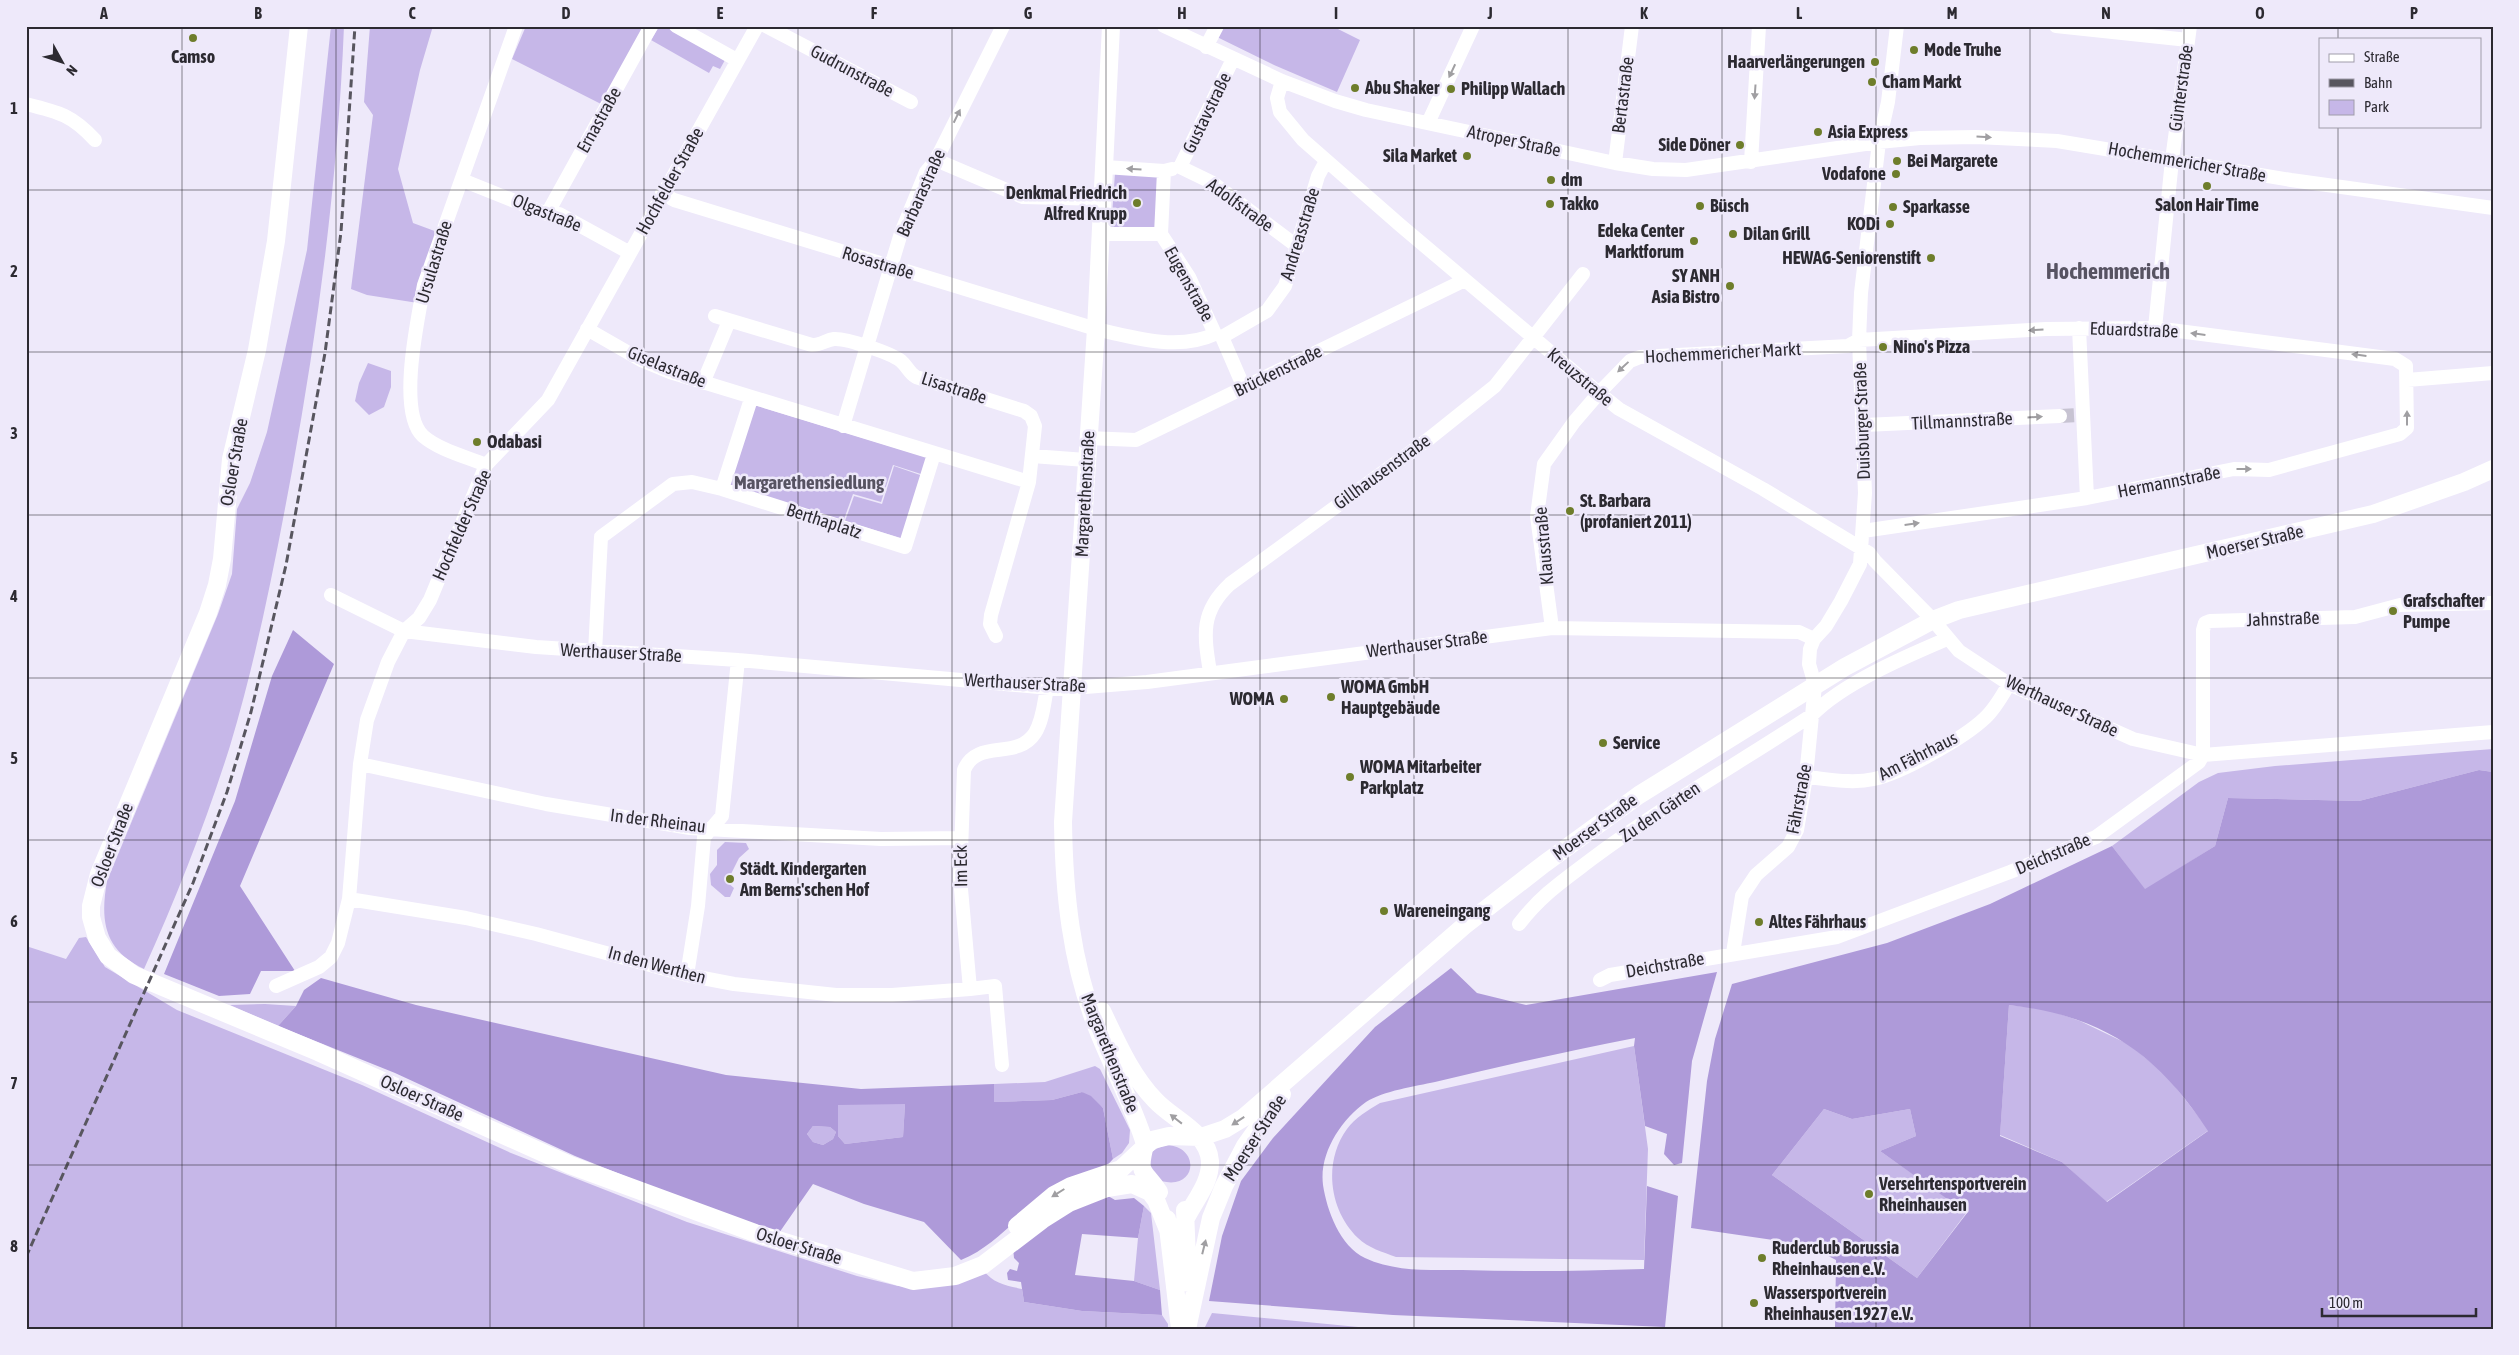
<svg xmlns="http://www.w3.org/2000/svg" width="2519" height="1355" viewBox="0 0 2519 1355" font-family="'Asap Condensed',sans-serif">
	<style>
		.green { fill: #c6b7e8 }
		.forest { fill: #ae9ad9; fill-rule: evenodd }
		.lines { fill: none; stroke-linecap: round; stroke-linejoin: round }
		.minor-tunnel { stroke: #c7c3d2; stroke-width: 14; stroke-dasharray: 14 7; stroke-linecap: butt }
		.minor { stroke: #fff; stroke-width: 14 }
		.major { stroke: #fff; stroke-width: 18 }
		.rail { stroke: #58565f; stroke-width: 3; stroke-dasharray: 8 4; stroke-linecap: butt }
		.oneway { fill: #a09fa2 }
		.grid { fill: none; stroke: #2c2a31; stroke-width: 1; stroke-opacity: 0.55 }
		.poi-dot { fill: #6e7d2b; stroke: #eee9fa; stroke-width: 2 }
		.labels { text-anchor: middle; stroke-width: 5; stroke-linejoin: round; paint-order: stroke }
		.poi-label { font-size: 18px; font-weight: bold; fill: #2c2a31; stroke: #eee9fa; text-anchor: start }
		.street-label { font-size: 18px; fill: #2c2a31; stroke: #eee9fa }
		.neighbourhood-label { font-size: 19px; font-weight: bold; fill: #575362; stroke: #eee9fa }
		.district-label { font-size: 22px; font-weight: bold; fill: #575362; stroke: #eee9fa }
		.neatline { fill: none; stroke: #2c2a31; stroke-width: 2 }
		.grid-label { font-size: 16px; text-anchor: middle; font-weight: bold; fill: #2c2a31 }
	</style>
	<rect width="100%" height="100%" fill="#eee9fa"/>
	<!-- green -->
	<path class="green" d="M331,26H344C338,176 319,323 292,471C275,563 257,656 230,746C206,822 177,896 144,969C104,950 100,921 107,881L218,614L232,574L237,509L250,483L267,432L307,250Z
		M370,26H433L420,70L398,169L413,223L440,233L418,303L367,295L351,289L373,115L364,102Z
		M526,26H647L605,106L512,59Z
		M664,26L721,56L725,60L720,69L713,66L709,73L651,40L659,27Z
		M1222,26H1332L1360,40L1337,92L1274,65L1217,37Z
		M1115,173L1159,177L1157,230H1111Z
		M368,363L391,371V387L384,407L369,415L355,401L359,383Z
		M754,405L929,458L924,475L893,465L881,502L853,494L843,522L727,487Z
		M894,466L923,476L904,539L845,521L854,496L882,504Z
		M2493,749V772L2479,770L2359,801L2228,798L2215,846L2145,890L2112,846L2199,782L2218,773L2275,766Z
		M725,842L746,843L749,849L739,858L727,882L734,888L730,897H725L711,885L710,874L717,865V850Z
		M86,937L105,967L177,1010L362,1085L511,1153L687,1222L857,1276L898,1286L924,1287L983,1270C994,1284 1005,1285 1022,1289L1024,1302L1082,1311L1162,1315L1168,1324V1329H26V946L66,959L79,938Z
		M265,1004L296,1006L278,1026L230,1005Z
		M2009,1005L2046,1009L2080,1021L2130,1045L2166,1075L2209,1130L2106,1202L2062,1162L2000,1135Z
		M1634,1046L1648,1149L1644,1260L1396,1257C1383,1252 1368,1248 1358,1238C1329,1210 1323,1162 1347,1129C1355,1118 1368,1110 1380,1103Z
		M1095,1066L1100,1069L1130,1130L1129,1143L1122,1153L1113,1159L1103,1108L1082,1092L1052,1100L994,1102V1084L1045,1082Z
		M838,1104H905L903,1137L845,1144L838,1136Z
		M1824,1109L1852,1119L1910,1109L1916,1136L1880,1151L1967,1212L1917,1278L1772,1175Z
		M813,1126L830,1127L836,1132L833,1139L823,1145L813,1142L807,1134Z
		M1167,1145C1204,1147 1196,1199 1151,1177C1147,1157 1146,1151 1167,1145Z
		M1144,1206L1151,1213L1160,1290L1134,1281L1138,1238Z
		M1212,1313L1379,1329H1204Z"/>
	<!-- forest -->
	<path class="forest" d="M293,630L334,664L240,886L295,971H261L250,994L219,996L164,974L235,801L272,676Z
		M2479,770L2493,772V1327L1835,1329L1836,1260L1807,1245L1691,1228L1707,1081L1715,1039L1732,984L1887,943L1990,904L2112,846L2145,889L2215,846L2228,798L2359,801ZM2009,1005C2103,1016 2157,1053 2208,1131L2107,1202L2062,1162L2000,1136ZM1824,1109L1852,1119L1910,1109L1916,1136L1880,1151L1967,1213L1917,1278L1772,1175Z
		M1451,968L1477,993L1526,1005L1717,972L1692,1061L1682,1163L1674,1165L1664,1154L1667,1134L1645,1126L1634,1046L1635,1038C1568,1051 1501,1066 1435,1082C1416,1086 1383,1091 1366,1102C1341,1120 1319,1153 1323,1185C1327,1211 1340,1246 1365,1258C1395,1272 1430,1270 1462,1270C1523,1272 1583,1271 1644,1269L1647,1186L1678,1196L1665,1327L1393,1315L1209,1301L1222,1236L1241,1181L1273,1138L1375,1027Z
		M321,978L416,1005L726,1075L861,1089L994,1084V1102L1052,1100L1082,1092L1091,1096L1103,1108L1113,1159C1093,1183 1061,1189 1035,1206C1009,1224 991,1248 961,1260L924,1222L864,1204L813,1184L779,1233L682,1199L575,1156L395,1073L278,1026L296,1006L304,990ZM905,1104L903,1137L845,1144L838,1136V1105ZM813,1126L830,1127L836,1132L833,1139L823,1145L813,1142L807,1134Z
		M1103,1193L1115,1200L1134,1198L1144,1206L1138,1238L1082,1234L1075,1275L1134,1281L1160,1290L1162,1315L1082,1311L1024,1302L1021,1282L1008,1280L1007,1273L1010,1269L1017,1271L1019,1263L1014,1258L1013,1248L1028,1235Z"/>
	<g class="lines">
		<!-- minor-tunnel -->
		<path class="minor-tunnel" d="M2060,416L2078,415"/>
		<!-- minor -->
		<path class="minor" d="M676,26L737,60
			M766,26L911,102
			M1164,26L1282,81L1335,101L1366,110L1615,163L1653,169L1686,170L1879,142L1920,138L1976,137L2057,141L2291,180L2493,208
			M2056,26L2188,40
			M1206,47L1217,26
			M1282,81L1277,98L1280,112L1303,140L1400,225L1599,393L1619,409L1763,489L1869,553L1875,561L1933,620
			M26,104C59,112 72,115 95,140
			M1428,123L1473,26
			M936,160L1023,197L1102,199
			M1751,162L1759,26
			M1615,163L1632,26
			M1105,167L1164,171L1172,169
			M1180,167L1213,183L1298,247
			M1180,167L1233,59
			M462,180L547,214H559L630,253
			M662,193L674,200L1096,329C1134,338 1179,351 1215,334
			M547,214L651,26
			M1099,234H1161L1164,171
			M1161,234L1189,277L1215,334
			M715,316L812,345C821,345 826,340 834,339C846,338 891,353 901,361C907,366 909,373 916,377L1024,411L1031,416L1035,426L1029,482L991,615L990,624L996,636
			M2079,328L2087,498
			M2155,328L2172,160L2190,26
			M587,329L641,360L670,372L1029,482
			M1222,337L1267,311L1285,286L1318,176L1326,161
			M1222,337L1244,388
			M2407,380L2493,373
			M703,383L729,321
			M1864,425L2060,416
			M843,426L901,233L926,172L936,160L1003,26
			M1087,438L1136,440L1465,280
			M1032,456L1086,460
			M486,465C467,457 439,450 423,436C397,412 418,318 424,285L516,26
			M722,489L751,399
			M331,595L404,631L536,647L738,660L1061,689L1147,682L1552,628L1799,632L1814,639
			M1938,626L1959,651L2009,684L2133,739L2203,755V630L2205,623L2210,621L2355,617L2400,605L2493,603
			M1552,628L1537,516L1544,464L1574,422L1599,393L1630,361L1640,357L1848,346L1859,340L2046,329L2155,328L2395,359L2406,366L2407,428L2400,434L2269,470L2234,469L2087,498L1863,531
			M595,652L601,537L673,484L692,482L722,489L905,547L934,454
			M1210,672C1204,635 1200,612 1230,584L1430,438L1495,386L1583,274
			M360,764L546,804L690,828L881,839L960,838
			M1806,777C1828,779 1852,784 1874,779C1902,773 1964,738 1985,718C1995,709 2002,696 2009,684
			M349,899L466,918L536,934L687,975L734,984L836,995H892L970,989
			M1519,924C1541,895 1564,880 1593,858C1663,806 1739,763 1812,715C1843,683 1907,656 1947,639
			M1733,953L1742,896L1756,875L1788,847L1797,830L1806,777L1815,685L1809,664L1810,649L1814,639L1826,626L1841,601L1860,564L1865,493L1859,340L1861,293L1879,142L1888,102L1897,26
			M687,975L698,906L704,837L722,816L738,660
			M1600,980L1610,975L1837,937L2010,872L2096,837L2199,762L2203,755L2493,732
			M276,986L319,967L331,957L338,943L349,899L360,764L367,720L388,662L404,631L419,618L430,600L486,465L548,400L757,26
			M1002,1065L995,986L970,989L960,878L964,770C977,738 1017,761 1035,733C1043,720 1044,703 1047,688"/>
		<!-- major -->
		<path class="major" d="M299,26L276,241L257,350L231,459L222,559L217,585L208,613L99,874L91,906V917L97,938L108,956L134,975L318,1052L570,1165L755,1233L913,1281L955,1276L983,1265L1042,1220L1069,1203L1107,1188L1132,1184L1150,1192L1156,1200L1168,1230
			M1111,26L1096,329L1063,822C1064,893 1071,962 1097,1028C1112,1067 1133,1104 1145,1144
			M1102,1011C1117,1042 1131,1075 1155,1100C1172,1119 1208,1132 1210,1161C1211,1183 1194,1201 1185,1220
			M1145,1145C1137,1176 1144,1169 1159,1192
			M1185,1210L1188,1283
			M1167,1219L1180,1329
			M1017,1226L1054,1195L1071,1186L1121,1169L1152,1140L1169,1136L1201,1137L1225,1129L1243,1118L1464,926L1544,864L1639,795L1845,667L1933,620L1959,610L2373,514L2464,482L2493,469
			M1187,1329L1211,1218L1224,1186L1245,1146L1282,1094"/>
		<!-- rail -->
		<path class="rail" d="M26,1257L193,883L227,792L251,712L286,565L325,353L341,232L355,26"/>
	</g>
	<!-- one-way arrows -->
	<defs><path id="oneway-solid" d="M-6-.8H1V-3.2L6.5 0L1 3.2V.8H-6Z" transform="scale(1.25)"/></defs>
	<g class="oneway">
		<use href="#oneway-solid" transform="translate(1452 71) rotate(115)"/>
		<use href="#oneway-solid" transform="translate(1755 92) rotate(94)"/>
		<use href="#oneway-solid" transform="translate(957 116) rotate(-64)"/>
		<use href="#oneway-solid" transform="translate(1984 137) rotate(3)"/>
		<use href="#oneway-solid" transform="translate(1134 169) rotate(-176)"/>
		<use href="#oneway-solid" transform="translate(2036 330) rotate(177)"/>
		<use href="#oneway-solid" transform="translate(2198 334) rotate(-173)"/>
		<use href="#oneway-solid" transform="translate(2359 355) rotate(-173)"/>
		<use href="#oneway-solid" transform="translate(1623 367) rotate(137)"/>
		<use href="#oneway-solid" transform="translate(2035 417) rotate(-3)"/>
		<use href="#oneway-solid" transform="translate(2407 418) rotate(-90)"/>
		<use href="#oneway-solid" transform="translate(2244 469)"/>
		<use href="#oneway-solid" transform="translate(1912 524) rotate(-8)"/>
		<use href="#oneway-solid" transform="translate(1176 1119) rotate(-142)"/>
		<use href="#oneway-solid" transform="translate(1238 1121) rotate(147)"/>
		<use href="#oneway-solid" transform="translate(1058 1193) rotate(148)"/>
		<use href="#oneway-solid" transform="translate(1204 1247) rotate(-76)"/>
	</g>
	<!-- grid -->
	<path class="grid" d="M182,26V1329M336,26V1329M490,26V1329M644,26V1329M798,26V1329M952,26V1329M1106,26V1329M1260,26V1329M1414,26V1329M1568,26V1329M1722,26V1329M1876,26V1329M2030,26V1329M2184,26V1329M2338,26V39M2338,126V1329M26,190H2493M26,352H2493M26,515H2493M26,678H2493M26,840H2493M26,1002H2493M26,1165H2493"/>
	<!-- markers -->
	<g class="poi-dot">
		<circle cx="193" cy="38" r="5"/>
		<circle cx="1914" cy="50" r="5"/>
		<circle cx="1875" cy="62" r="5"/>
		<circle cx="1872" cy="82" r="5"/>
		<circle cx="1355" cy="88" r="5"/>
		<circle cx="1451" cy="89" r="5"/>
		<circle cx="1818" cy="132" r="5"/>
		<circle cx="1740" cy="145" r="5"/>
		<circle cx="1467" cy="156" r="5"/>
		<circle cx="1897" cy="161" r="5"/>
		<circle cx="1896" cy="174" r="5"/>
		<circle cx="1551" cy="180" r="5"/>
		<circle cx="2207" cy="186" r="5"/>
		<circle cx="1137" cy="203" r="5"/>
		<circle cx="1550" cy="204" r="5"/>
		<circle cx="1700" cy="206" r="5"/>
		<circle cx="1893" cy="207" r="5"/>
		<circle cx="1890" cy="224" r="5"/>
		<circle cx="1733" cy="234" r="5"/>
		<circle cx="1694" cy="241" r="5"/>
		<circle cx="1931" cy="258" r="5"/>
		<circle cx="1730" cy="286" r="5"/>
		<circle cx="1883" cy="347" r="5"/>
		<circle cx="477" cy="442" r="5"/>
		<circle cx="1570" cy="511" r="5"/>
		<circle cx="2393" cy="611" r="5"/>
		<circle cx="1331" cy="697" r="5"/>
		<circle cx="1284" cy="699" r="5"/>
		<circle cx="1603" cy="743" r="5"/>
		<circle cx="1350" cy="777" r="5"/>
		<circle cx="730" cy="879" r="5"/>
		<circle cx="1384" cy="911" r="5"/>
		<circle cx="1759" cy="922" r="5"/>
		<circle cx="1869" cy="1194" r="5"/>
		<circle cx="1762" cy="1258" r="5"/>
		<circle cx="1754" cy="1303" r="5"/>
	</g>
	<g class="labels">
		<!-- poi labels -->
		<g class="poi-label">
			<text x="1924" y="56">Mode Truhe</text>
			<text x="193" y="63" text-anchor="middle">Camso</text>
			<text x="1865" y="68" text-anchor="end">Haarverlängerungen</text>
			<text x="1882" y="88">Cham Markt</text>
			<text x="1365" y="94">Abu Shaker</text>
			<text x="1461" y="95">Philipp Wallach</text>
			<text x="1828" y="138">Asia Express</text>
			<text x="1730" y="151" text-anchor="end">Side Döner</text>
			<text x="1457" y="162" text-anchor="end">Sila Market</text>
			<text x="1907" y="167">Bei Margarete</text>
			<text x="1886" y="180" text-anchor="end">Vodafone</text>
			<text x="1561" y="186">dm</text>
			<text x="1127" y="199" text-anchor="end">Denkmal Friedrich<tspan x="1127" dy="21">Alfred Krupp</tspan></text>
			<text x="1560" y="210">Takko</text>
			<text x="2207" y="211" text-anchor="middle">Salon Hair Time</text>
			<text x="1710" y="212">Büsch</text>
			<text x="1903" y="213">Sparkasse</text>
			<text x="1880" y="230" text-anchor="end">KODi</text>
			<text x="1684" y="237" text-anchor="end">Edeka Center<tspan x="1684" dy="21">Marktforum</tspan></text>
			<text x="1743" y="240">Dilan Grill</text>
			<text x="1921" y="264" text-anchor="end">HEWAG-Seniorenstift</text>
			<text x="1720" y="282" text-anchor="end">SY ANH<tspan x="1720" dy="21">Asia Bistro</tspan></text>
			<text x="1893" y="353">Nino's Pizza</text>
			<text x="487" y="448">Odabasi</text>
			<text x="1580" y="507">St. Barbara<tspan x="1580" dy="21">(profaniert 2011)</tspan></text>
			<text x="2403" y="607">Grafschafter<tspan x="2403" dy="21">Pumpe</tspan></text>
			<text x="1341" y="693">WOMA GmbH<tspan x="1341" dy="21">Hauptgebäude</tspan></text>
			<text x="1274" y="705" text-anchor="end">WOMA</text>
			<text x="1613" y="749">Service</text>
			<text x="1360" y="773">WOMA Mitarbeiter<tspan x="1360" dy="21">Parkplatz</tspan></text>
			<text x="740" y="875">Städt. Kindergarten<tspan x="740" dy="21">Am Berns'schen Hof</tspan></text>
			<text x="1394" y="917">Wareneingang</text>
			<text x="1769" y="928">Altes Fährhaus</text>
			<text x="1879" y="1190">Versehrtensportverein<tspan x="1879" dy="21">Rheinhausen</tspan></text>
			<text x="1772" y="1254">Ruderclub Borussia<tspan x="1772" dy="21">Rheinhausen e.V.</tspan></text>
			<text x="1764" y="1299">Wassersportverein<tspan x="1764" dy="21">Rheinhausen 1927 e.V.</tspan></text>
		</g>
		<!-- street labels -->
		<g class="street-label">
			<text transform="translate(852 71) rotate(28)" y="6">Gudrunstraße</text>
			<text transform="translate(2181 88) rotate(-82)" y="6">Günterstraße</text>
			<text transform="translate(1623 95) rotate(-83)" y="6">Bertastraße</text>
			<text transform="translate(1207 113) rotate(-64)" y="6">Gustavstraße</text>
			<text transform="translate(599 120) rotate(-61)" y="6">Ernastraße</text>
			<text transform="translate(1514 141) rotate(12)" y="6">Atroper Straße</text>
			<text transform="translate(2187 162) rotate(10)" y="6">Hochemmericher Straße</text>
			<text transform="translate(670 181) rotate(-61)" y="6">Hochfelder Straße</text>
			<text transform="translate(921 193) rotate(-66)" y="6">Barbarastraße</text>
			<text transform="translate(1240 205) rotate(36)" y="6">Adolfstraße</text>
			<text transform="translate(547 213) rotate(22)" y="6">Olgastraße</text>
			<text transform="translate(1300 234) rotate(-73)" y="6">Andreasstraße</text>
			<text transform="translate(434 262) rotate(-73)" y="6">Ursulastraße</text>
			<text transform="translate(878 263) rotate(17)" y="6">Rosastraße</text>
			<text transform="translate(1189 284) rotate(61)" y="6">Eugenstraße</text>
			<text transform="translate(2134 330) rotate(2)" y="6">Eduardstraße</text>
			<text transform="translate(1723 353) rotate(-3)" y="6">Hochemmericher Markt</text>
			<text transform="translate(667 367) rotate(22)" y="6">Giselastraße</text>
			<text transform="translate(1278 371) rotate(-26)" y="6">Brückenstraße</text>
			<text transform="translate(1580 377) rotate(40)" y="6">Kreuzstraße</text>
			<text transform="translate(954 388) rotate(18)" y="6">Lisastraße</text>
			<text transform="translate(1862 421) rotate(-92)" y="6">Duisburger Straße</text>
			<text transform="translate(1962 421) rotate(-3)" y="6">Tillmannstraße</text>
			<text transform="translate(234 462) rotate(-80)" y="6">Osloer Straße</text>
			<text transform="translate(1382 472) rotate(-36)" y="6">Gillhausenstraße</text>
			<text transform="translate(2169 482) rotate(-11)" y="6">Hermannstraße</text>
			<text transform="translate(1085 494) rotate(-87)" y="6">Margarethenstraße</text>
			<text transform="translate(824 521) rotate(18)" y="6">Berthaplatz</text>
			<text transform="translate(462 525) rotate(-66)" y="6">Hochfelder Straße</text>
			<text transform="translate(2255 542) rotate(-13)" y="6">Moerser Straße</text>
			<text transform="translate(1544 546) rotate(-95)" y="6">Klausstraße</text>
			<text transform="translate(2283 619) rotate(-2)" y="6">Jahnstraße</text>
			<text transform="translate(1427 644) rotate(-7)" y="6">Werthauser Straße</text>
			<text transform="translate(621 653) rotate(3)" y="6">Werthauser Straße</text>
			<text transform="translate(1025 683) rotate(3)" y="6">Werthauser Straße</text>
			<text transform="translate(2062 706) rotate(25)" y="6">Werthauser Straße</text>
			<text transform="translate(1918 756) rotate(-27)" y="6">Am Fährhaus</text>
			<text transform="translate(1799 799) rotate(-79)" y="6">Fährstraße</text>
			<text transform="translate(1660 812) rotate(-34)" y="6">Zu den Gärten</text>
			<text transform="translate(658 821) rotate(7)" y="6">In der Rheinau</text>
			<text transform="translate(1595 827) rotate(-36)" y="6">Moerser Straße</text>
			<text transform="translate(112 845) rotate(-69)" y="6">Osloer Straße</text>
			<text transform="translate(2053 854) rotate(-23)" y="6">Deichstraße</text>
			<text transform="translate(961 866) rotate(-91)" y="6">Im Eck</text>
			<text transform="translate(657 965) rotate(15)" y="6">In den Werthen</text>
			<text transform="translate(1665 965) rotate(-10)" y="6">Deichstraße</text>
			<text transform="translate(1110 1053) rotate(68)" y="6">Margarethenstraße</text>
			<text transform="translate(422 1098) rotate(24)" y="6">Osloer Straße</text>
			<text transform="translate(1255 1138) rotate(-57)" y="6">Moerser Straße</text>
			<text transform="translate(799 1246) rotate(17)" y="6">Osloer Straße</text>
		</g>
		<!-- neighbourhood labels -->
		<g class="neighbourhood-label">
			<text x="809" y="489">Margarethensiedlung</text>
		</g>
		<!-- district labels -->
		<g class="district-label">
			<text x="2108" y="279">Hochemmerich</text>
		</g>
	</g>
	<!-- border -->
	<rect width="2519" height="1355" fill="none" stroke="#eee9fa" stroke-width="55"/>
	<!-- legend -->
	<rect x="2319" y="38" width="162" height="90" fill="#eee9fa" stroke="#a09daa"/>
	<rect x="2329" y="54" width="25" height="8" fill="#ffffff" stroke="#a09daa"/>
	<text x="2364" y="62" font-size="15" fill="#2c2a31">Straße</text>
	<rect x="2329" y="79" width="25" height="8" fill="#58565f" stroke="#a09daa"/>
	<text x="2364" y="88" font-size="15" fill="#2c2a31">Bahn</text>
	<rect x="2329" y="100" width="25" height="15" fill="#c6b7e8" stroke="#a09daa"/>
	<text x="2364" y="112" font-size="15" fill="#2c2a31">Park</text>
	<!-- north arrow -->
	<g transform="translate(62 62) rotate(130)" stroke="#eee9fa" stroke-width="4" paint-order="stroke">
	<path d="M0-4L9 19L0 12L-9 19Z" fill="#2c2a31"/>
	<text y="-8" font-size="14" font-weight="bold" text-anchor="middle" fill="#2c2a31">N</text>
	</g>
	<!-- scale -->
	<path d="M2322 1308v8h154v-8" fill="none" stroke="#2c2a31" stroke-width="2.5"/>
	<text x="2329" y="1308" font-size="15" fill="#2c2a31" stroke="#eee9fa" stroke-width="4" paint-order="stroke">100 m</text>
	<rect x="28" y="28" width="2464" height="1300" class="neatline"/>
	<g class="grid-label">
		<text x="104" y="19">A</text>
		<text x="258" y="19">B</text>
		<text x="412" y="19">C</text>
		<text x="566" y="19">D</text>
		<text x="720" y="19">E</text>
		<text x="874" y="19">F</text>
		<text x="1028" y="19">G</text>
		<text x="1182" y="19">H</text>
		<text x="1336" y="19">I</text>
		<text x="1490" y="19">J</text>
		<text x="1644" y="19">K</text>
		<text x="1799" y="19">L</text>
		<text x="1952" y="19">M</text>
		<text x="2106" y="19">N</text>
		<text x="2260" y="19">O</text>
		<text x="2414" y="19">P</text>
		<text x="14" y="114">1</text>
		<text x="14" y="277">2</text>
		<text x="14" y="439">3</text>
		<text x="14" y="602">4</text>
		<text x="14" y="764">5</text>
		<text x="14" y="927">6</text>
		<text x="14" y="1089">7</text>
		<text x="14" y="1252">8</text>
	</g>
</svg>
